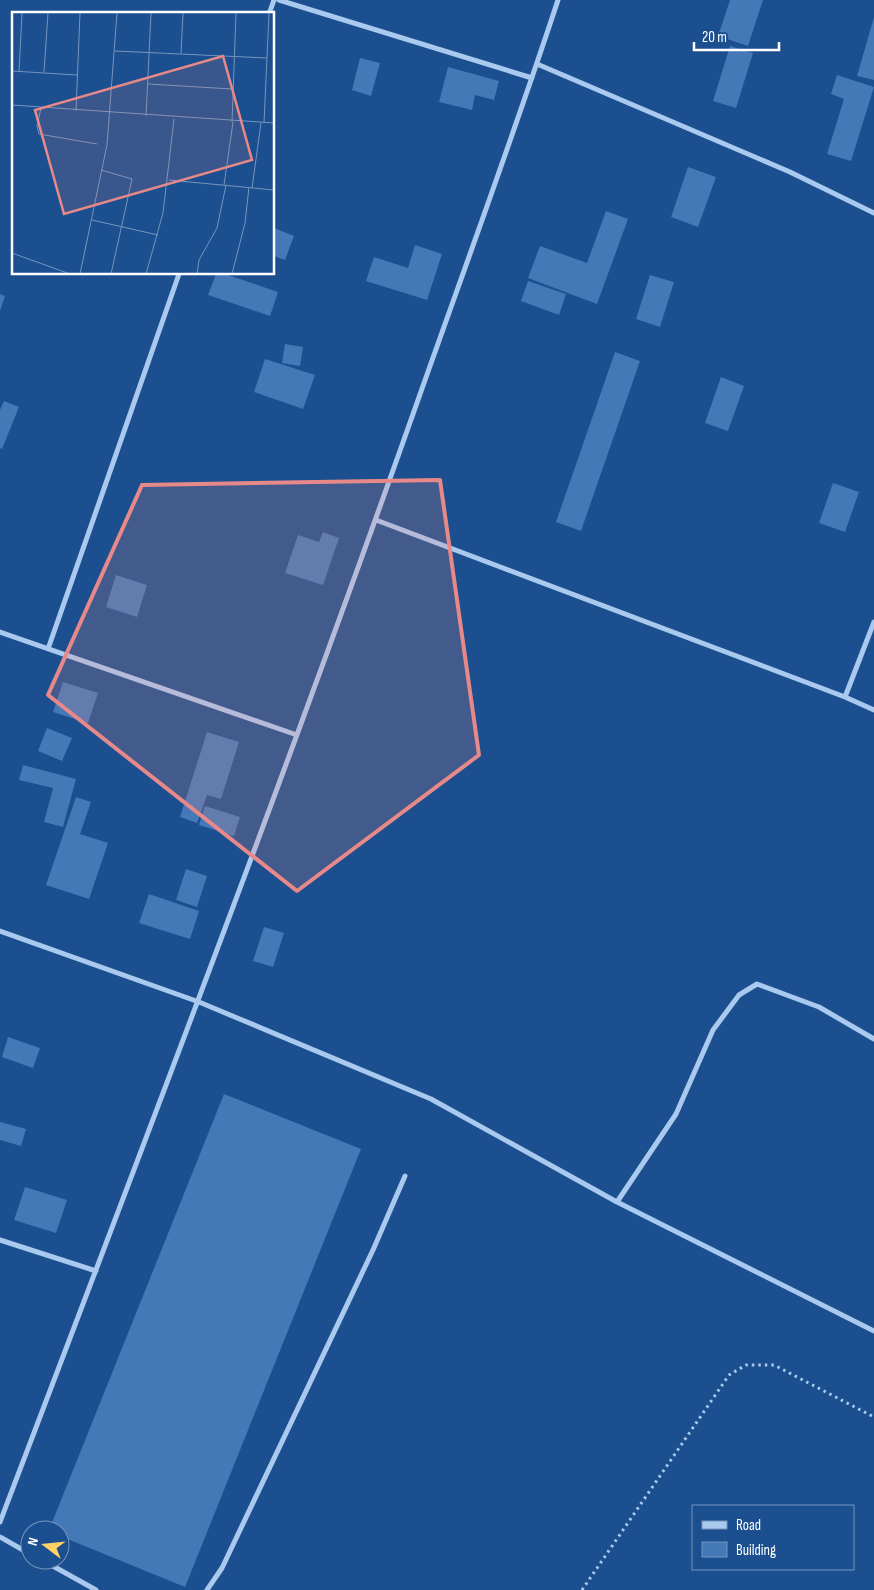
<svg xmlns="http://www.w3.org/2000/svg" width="874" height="1590" viewBox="0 0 874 1590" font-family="'Sofia Sans Condensed',sans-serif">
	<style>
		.building { fill: #4478b7 }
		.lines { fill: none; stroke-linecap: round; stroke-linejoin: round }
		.path { stroke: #a9c9ee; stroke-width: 3; stroke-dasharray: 2.5 4; stroke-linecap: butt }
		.street { stroke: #a9c9ee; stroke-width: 5 }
		.marked { fill: #e88989; fill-opacity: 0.2; stroke: #e88989; stroke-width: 4; stroke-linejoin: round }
		.inset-road { fill: none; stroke: #7695bc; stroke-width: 1 }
		.view { fill: #e88989; fill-opacity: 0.15; stroke: #e88989; stroke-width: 2.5 }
		.inset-edge { fill: none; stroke: #fff; stroke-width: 2.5 }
	</style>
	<rect width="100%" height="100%" fill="#1b4f8f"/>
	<!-- building -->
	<path class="building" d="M730,0H763L748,46L718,36Z
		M874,17V80L857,76Z
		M730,46L753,53L736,108L713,101Z
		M360,58L380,63L371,96L352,90Z
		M448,67L499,81L494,100L475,95L472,110L439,102Z
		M837,75L874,87L851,161L827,154L844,99L831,94Z
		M688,167L716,177L698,227L671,217Z
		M606,211L628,219L597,304L528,278L540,246L587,263Z
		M274,228L294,236L285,260L274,256Z
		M415,245L442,254L427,300L366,281L374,257L408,268Z
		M216,274H225L278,292L270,316L208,295Z
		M650,275L674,282L660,327L636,319Z
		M528,281L566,294L559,315L521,301Z
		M0,294L5,296L0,311Z
		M285,344L303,347L300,366L282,363Z
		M615,352L640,361L581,531L556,522Z
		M265,359L315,375L303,409L254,392Z
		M721,377L744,386L728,431L705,423Z
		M4,401L19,407L2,449L0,448V410Z
		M833,483L859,492L845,532L819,523Z
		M323,532L339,538L323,585L285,573L298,535L319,542Z
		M116,575L147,585L137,617L106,607Z
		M63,682L98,693L88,723L53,712Z
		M47,728L72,738L62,761L38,751Z
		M207,732L239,742L221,799L207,795L197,823L180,817Z
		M23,765L76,779L63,827L44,822L53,788L19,780Z
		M76,797L91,802L80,834L108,843L89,899L46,885Z
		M205,806L240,817L234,836L199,825Z
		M186,869L207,876L197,907L176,900Z
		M149,894L199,911L190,939L139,923Z
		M264,927L284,933L273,967L253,961Z
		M8,1037L40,1048L33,1068L2,1057Z
		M224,1094L361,1149L185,1587L60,1536V1530H49Z
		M0,1122L26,1129L21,1146L0,1140Z
		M25,1187L67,1200L56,1233L14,1220Z"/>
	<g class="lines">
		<!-- path -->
		<path class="path" d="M582,1590L729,1375L746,1365H774L874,1417"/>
		<!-- street -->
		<path class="street" d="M279,0L532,78
			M269,14L274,0
			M537,64L790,172L874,213
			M376,520L845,697L874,710
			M0,632L297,735
			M48,649L179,274
			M845,697L874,622
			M0,931L199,1002L431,1099L617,1202L874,1331
			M617,1202L676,1114L713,1030L739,995L757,984L819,1007L874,1039
			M0,1240L96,1271
			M0,1522C142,1149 285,776 418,400C465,267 514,134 558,0
			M0,1537L30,1554
			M42,1560L96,1590
			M207,1590L222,1568L373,1250L405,1176"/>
	</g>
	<!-- marked area -->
	<path class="marked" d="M440,480L479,755L297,891L48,695L142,485Z"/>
	<!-- overview -->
	<g transform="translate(12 12)">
		<rect width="262" height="262" fill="#1b4f8f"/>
		<path class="inset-road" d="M103,39L255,46M169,41L171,1M0,59L65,63M7,60L10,1M32,60L36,1M136,72L220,77M0,93L262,111M29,96L25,114L27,122L85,132M64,99L68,1M134,104L139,1M220,110L224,1M252,111L257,1M89,158L120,167L99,262M157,168L262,178M212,173L221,110M240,176L249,111M80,208L146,223M0,241L58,262M68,262L95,133L105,1M134,262L151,201L162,107M185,262L187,248L205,216L214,173M220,262L233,211L237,175"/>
		<path class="view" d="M211,44L240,148L52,202L23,98Z"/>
		<rect width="262" height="262" class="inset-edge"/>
	</g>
	<!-- legend -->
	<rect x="692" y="1505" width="162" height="65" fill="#1b4f8f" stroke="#7695bc"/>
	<rect x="702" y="1521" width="25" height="8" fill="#a9c9ee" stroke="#7695bc"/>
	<text x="736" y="1530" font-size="15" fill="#ffffff">Road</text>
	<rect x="702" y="1542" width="25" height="15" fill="#4478b7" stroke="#7695bc"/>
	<text x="736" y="1555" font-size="15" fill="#ffffff">Building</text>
	<!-- north arrow -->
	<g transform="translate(45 1545) rotate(286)"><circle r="24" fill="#1b4f8f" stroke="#7695bc"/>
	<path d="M0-4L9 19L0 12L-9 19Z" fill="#ffd166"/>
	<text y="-8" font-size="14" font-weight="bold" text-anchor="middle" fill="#ffffff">N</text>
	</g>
	<!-- scale -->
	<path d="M694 42v8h85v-8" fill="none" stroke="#ffffff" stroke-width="2.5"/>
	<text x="702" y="42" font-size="15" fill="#ffffff" stroke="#1b4f8f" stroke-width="4" paint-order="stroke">20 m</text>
</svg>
